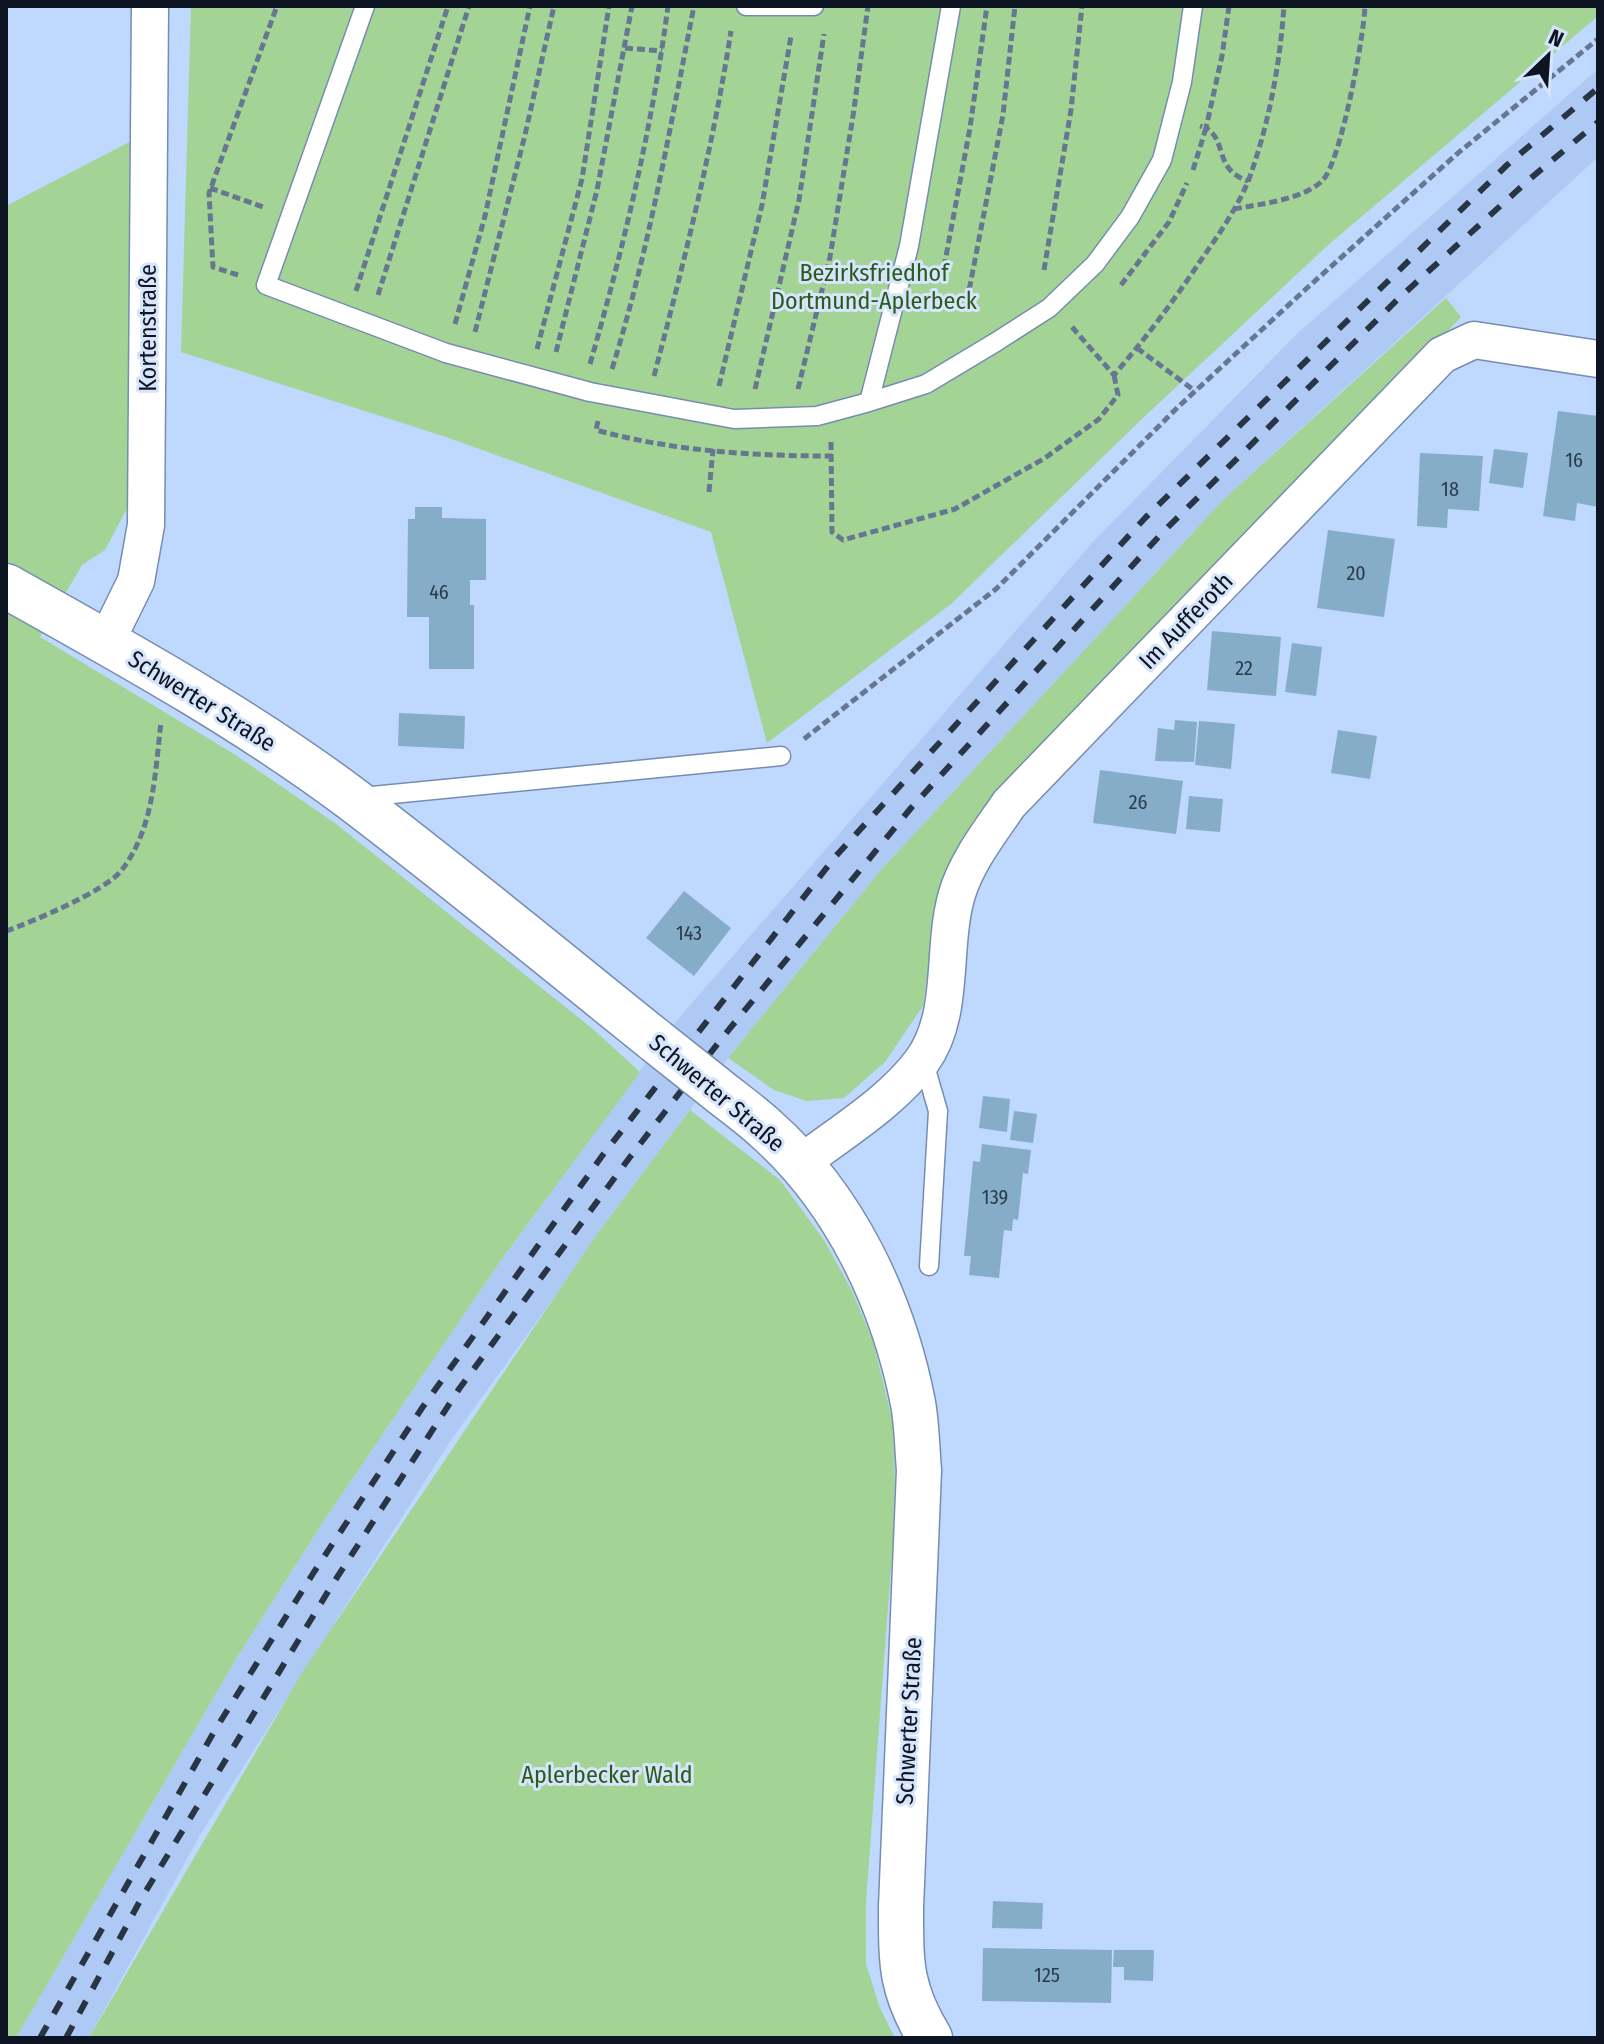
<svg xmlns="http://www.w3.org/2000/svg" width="1604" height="2044" viewBox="0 0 1604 2044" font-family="'Fira Sans Condensed',sans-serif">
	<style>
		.built { fill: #aecaf4 }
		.green { fill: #a3d495 }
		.building { fill: #85adc8 }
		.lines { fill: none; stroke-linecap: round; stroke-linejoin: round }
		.lane-casing { stroke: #768daf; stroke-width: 21 }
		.street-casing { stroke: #768daf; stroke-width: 39 }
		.secondary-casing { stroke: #768daf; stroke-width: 47 }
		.path { stroke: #677791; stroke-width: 5; stroke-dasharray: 8 4; stroke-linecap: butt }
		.lane { stroke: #fff; stroke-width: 18 }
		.street { stroke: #fff; stroke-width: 36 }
		.secondary { stroke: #fff; stroke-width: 44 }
		.rail { stroke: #293444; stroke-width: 6; stroke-dasharray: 14 14; stroke-linecap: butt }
		.secondary-bridge-casing { stroke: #768daf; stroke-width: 47; stroke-linecap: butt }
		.secondary-bridge { stroke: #fff; stroke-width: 44 }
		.labels { text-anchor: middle; stroke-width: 6; stroke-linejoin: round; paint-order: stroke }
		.number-label { font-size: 20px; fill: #2b3b4c }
		.park-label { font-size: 24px; fill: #2b5b1a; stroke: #d6e5fc }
		.street-label { font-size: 24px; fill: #0d1522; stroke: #d6e5fc }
	</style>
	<rect width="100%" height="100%" fill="#bfd8fe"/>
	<!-- built -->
	<path class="built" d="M1598,69V157L1225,498L880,871L728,1058L453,1437L200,1835L89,2038H16L236,1659L323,1522L499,1263L678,1019L1092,543L1299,332Z"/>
	<!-- green -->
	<path class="green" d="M191,6H1598V16L1327,246L1144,417L951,604L767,743L711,532L446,437L181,352Z
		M139,137L129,505L105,550L82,565L40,637L234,754L335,823L593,1029L640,1072L499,1263L323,1522L236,1659L16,2038H6V206Z
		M1446,298L1461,317L966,838L937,899L923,1006L885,1062L844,1098L806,1101L774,1090L728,1058L880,871L1225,498Z
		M690,1110L780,1180L824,1240L852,1291L873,1341L893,1423L895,1479L893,1541L866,1902V1964L880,2008L895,2038H89L303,1671L595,1237Z"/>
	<!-- building -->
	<path class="building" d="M1558,411L1598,416V507L1577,503L1575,521L1543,516Z
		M1494,449L1528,453L1523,488L1489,483Z
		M1420,453L1483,456L1479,511L1448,509L1447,528L1417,526Z
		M415,507H442V518L486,519V580H470V605H474V669H429V617H407L408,519H415Z
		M1328,530L1395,539L1384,617L1317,608Z
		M1212,631L1281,637L1276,696L1207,690Z
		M1292,643L1322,647L1316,696L1285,692Z
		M399,713L465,716L464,749L398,746Z
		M1175,720L1197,722L1194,762L1155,761L1158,728L1174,730Z
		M1199,721L1235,724L1231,769L1195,765Z
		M1338,730L1377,736L1370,779L1331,773Z
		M1100,770L1183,781L1176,834L1093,823Z
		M1189,796L1223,799L1220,832L1186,829Z
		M684,891L731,928L694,976L646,938Z
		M983,1096L1010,1099L1007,1132L979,1128Z
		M1014,1111L1037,1114L1033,1143L1010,1140Z
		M982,1144L1031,1150L1028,1174L1023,1173L1018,1220L1013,1219L1012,1231L1004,1230L999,1278L969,1275L971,1256H964L973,1161L980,1162Z
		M993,1901L1043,1903L1042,1929L992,1928Z
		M983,1948L1112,1950L1111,2003L982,2001Z
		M1114,1950H1154L1153,1981L1124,1980V1967H1113Z"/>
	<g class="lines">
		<defs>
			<path id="lane" d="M365,6L266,285L446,353L590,392L734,419L817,416L869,402L926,384L996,342L1049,308L1095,264L1130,217L1162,160L1182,82L1193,6
				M746,6H814
				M869,402L909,246L951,6
				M362,797L781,756
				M923,1059L938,1111L929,1266"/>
			<path id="street" d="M106,642L136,581L146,525L150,6
				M800,1164C841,1132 891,1103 922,1061C956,1014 941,948 957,894C967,861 990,832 1009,804L1442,355L1474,340L1598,359"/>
			<path id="secondary" d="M6,586C124,652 244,718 352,799C455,877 555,960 656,1041
				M714,1087C731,1101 750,1114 766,1129C845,1199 893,1301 913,1403C917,1425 917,1448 919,1470L901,1907C901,1963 900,1989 930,2038"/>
		</defs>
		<!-- lane casing -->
		<use href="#lane" class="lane-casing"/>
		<!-- street casing -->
		<use href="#street" class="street-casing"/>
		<!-- secondary casing -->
		<use href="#secondary" class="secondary-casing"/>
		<!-- path -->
		<path class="path" d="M1229,6L1222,56L1206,128C1228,141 1213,169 1248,181
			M625,48L662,51
			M1193,170L1206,128L1200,126
			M210,188L263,207
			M1234,209C1260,204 1302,200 1322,181C1341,163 1364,35 1365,6
			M944,267L970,128L987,6
			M1044,270L1071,110L1082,6
			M238,275L213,267L209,193L277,6
			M1121,285L1169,222L1187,183
			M356,291L448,6
			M378,295L469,6
			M967,301L1003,115L1015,6
			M455,324L485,216L530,6
			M1072,327L1114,375C1145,339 1173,302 1199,263C1217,237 1237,209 1249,179C1269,124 1280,64 1284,6
			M475,332L525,135L554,6
			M1137,348L1195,391
			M537,349L582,179L609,6
			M556,352L597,190L632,6
			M590,364C624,246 652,128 668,6
			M612,369C649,250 670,128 694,6
			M654,376C684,262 713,147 731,31
			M719,386L762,205L791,36
			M755,389L799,200L824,34
			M798,389L830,257L853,116L868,6
			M598,421L596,430C672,451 753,456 832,456
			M831,442L832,532L843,540L955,509L1045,458L1099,419L1118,395L1114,375
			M709,492L713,449
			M804,739L996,589L1178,407L1307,288L1458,153L1598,39
			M6,931C32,922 105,891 121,871C154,829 155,773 161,722"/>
		<!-- lane -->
		<use href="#lane" class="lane"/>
		<!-- street -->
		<use href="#street" class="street"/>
		<!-- secondary -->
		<use href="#secondary" class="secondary"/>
		<!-- rail -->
		<path class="rail" d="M40,2038L215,1730L314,1572L422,1408L602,1156L835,857L1146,517L1507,165L1598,88
			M66,2038L141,1899L332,1585L459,1389L630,1157L722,1038L911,808L1162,533L1398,299L1531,178L1598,122"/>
		<defs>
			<path id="secondary-bridge" d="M656,1041L714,1087"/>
		</defs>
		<!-- secondary-bridge casing -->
		<use href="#secondary-bridge" class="secondary-bridge-casing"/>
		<!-- secondary-bridge -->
		<use href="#secondary-bridge" class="secondary-bridge"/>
	</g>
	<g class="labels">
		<!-- number labels -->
		<g class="number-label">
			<text x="1574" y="467">16</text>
			<text x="1450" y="496">18</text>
			<text x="1356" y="580">20</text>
			<text x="439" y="599">46</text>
			<text x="1244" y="675">22</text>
			<text x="1138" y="809">26</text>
			<text x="689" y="940">143</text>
			<text x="995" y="1204">139</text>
			<text x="1047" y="1982">125</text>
		</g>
		<!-- park labels -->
		<g class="park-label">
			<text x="874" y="281">Bezirksfriedhof<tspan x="874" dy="28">Dortmund-Aplerbeck</tspan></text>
			<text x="607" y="1783">Aplerbecker Wald</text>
		</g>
		<!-- street labels -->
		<g class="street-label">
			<text transform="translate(148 328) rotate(-90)" y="8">Kortenstraße</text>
			<text transform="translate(1186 621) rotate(-46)" y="8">Im Aufferoth</text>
			<text transform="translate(202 701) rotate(32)" y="8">Schwerter Straße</text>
			<text transform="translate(717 1093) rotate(40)" y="8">Schwerter Straße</text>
			<text transform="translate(909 1721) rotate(-87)" y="8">Schwerter Straße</text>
		</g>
	</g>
	<!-- border -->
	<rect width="1604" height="2044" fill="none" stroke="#0d1522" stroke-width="16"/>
	<!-- north arrow -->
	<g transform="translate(1548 56) rotate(25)" stroke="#d6e5fc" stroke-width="6" paint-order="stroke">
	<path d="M0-6L14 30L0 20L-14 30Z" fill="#0d1522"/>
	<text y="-12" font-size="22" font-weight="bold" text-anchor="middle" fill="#0d1522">N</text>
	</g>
</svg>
